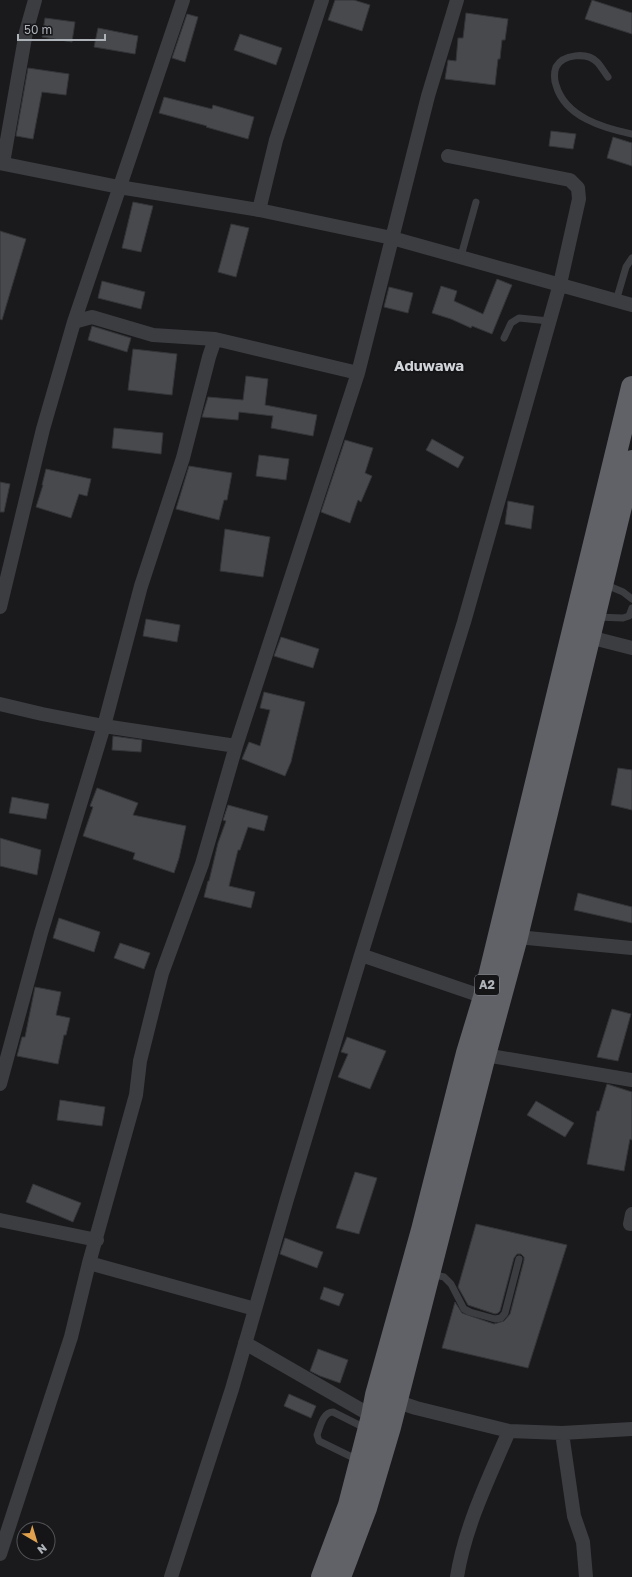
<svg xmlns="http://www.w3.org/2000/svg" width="632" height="1577" viewBox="0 0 632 1577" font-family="'Golos Text',sans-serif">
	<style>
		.building { fill: #47494c; stroke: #343538 }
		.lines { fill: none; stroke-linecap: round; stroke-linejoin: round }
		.service { stroke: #3c3d41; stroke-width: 7 }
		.minor { stroke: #3c3d41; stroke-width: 14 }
		.trunk { stroke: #606268; stroke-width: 22 }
		.labels { text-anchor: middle; stroke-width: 3.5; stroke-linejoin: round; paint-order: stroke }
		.shield { fill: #151517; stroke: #808489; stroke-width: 1 }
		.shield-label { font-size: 12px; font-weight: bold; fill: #aeb3ba }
		.quarter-label { font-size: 15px; font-weight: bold; fill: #cfd2d7; stroke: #151517 }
	</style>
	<rect width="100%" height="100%" fill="#1a1a1c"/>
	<!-- building -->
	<path class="building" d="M335,0H354L370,5L362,31L328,20Z
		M592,0L632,13V34L585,19Z
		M466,13L508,19L505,40H502L500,59H498L495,85L445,79L448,60L456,61L458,38H463Z
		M187,14L198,17L185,62L172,58Z
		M45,18L75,22L72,42L42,37Z
		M98,28L138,36L135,54L94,47Z
		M240,34L282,48L276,65L234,50Z
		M28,68L69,74L66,95L42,92L33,139L16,136Z
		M164,97L212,109L213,105L254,117L248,139L206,127L207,126L159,113Z
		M551,131L576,134L573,149L549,146Z
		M613,137L632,143V166L607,158Z
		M133,202L153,206L141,252L122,248Z
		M231,224L249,228L236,277L218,272Z
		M0,231L26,239L2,320L0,319Z
		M497,279L512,285L492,334L472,326L471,328L451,319L432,313L441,286L457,291L454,301L483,314Z
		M102,281L145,292L141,309L98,298Z
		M389,287L413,293L408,313L384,307Z
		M92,326L131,338L127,352L88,340Z
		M133,349L177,354L172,395L128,390Z
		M246,376L268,379L265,405L317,415L313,436L271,428L273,416L239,412L238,420L202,417L208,397L243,400Z
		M114,428L163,433L161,454L112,448Z
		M432,439L464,457L458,468L426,450Z
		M345,440L373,448L365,473L372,476L361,502L358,500L350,523L321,512Z
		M259,455L289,459L286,480L256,476Z
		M189,466L232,473L227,500H224L219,520L176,509Z
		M46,469L91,479L87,496L79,494L71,518L36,507L43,485H42Z
		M0,482L10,484L4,512H0Z
		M508,501L534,506L531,529L505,524Z
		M225,529L270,537L263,577L220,571Z
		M146,619L180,625L177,642L143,636Z
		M281,637L319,649L313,668L274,656Z
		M264,692L305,702L291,762L285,776L242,759L249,742L260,746L270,710L260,708Z
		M113,736L142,740L141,752L112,750Z
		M618,768L632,770V810L611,805Z
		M97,788L138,803L133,815L186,826L179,858L174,873L133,859L135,853L83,836L93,807L90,806Z
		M12,797L49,804L46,819L9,813Z
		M228,805L268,816L264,831L248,827L240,850H238L229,886L255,892L251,908L204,897L208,881H209L218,843L226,821L223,820Z
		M0,838L41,850L37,875L0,866Z
		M578,893L632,907V923L574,910Z
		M59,918L100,932L94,952L53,938Z
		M120,943L150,953L144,969L114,958Z
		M35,987L61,992L56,1015L70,1018L66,1035H64L58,1064L17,1056L22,1037H25Z
		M612,1009L631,1014L618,1061L597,1057Z
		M347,1037L386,1051L370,1089L338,1077L348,1054L341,1052Z
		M607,1084L632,1092V1140L630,1139L624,1171L587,1164L597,1111H599Z
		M60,1100L105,1107L102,1126L57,1120Z
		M536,1101L574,1123L565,1137L527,1115Z
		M355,1172L377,1178L359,1234L336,1228Z
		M33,1184L81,1203L73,1222L26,1202Z
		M476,1224L567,1245L528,1368L442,1348L455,1302L462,1313L494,1324L504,1321L510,1314L524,1260V1257L521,1254H517L514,1258L500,1311L498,1313L495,1314L468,1305L458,1287Z
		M285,1238L323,1252L317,1268L280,1254Z
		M324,1287L344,1294L339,1306L320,1299Z
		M318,1349L348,1360L340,1383L320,1376L310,1371Z
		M289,1394L316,1406L311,1418L284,1406Z"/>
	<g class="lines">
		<!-- service -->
		<path class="service" d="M608,77C604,72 601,66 597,62C587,52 563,54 556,67C554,72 554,80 556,85C565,117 603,128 632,134
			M461,256L476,202
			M616,301L626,267L632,258
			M504,338L511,323L519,318L549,321
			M604,584L623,592L632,599
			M596,617L623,618L629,616L632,608
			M431,1274L444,1277L451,1284L464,1309L470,1312L495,1319L501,1318L505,1313L519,1259
			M358,1460L319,1441L317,1435C320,1427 323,1412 333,1412L367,1429"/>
		<!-- minor -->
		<path class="minor" d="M0,163L119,187L259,210L392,238L632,305
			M3,163L26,32L35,0
			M259,210L276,140L322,0
			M74,322L92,317L153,335L215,339L358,373
			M0,607L43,429L74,322L183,0
			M589,637L632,648
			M0,704L42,714L104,726L236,746
			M517,937L632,948
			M361,955L484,997
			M485,1055L632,1080
			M0,1084L41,933L104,726L141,586L183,458L209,357L215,339
			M0,1220L97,1240
			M630,1224L632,1214
			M89,1263L255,1309
			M245,1343L372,1416
			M389,1399L416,1408L509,1431L562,1433L632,1429
			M562,1433L574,1516L583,1542L586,1577
			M0,1554L71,1337L89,1263L136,1095L140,1061L162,973L202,864L236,746L358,373L428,96L457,0
			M171,1577L232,1389L287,1199L361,955L464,622L560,284L579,199L578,188L570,180L448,156
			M457,1577C465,1526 489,1478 509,1431"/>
		<!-- trunk -->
		<path class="trunk" d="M322,1577L349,1505L372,1416L376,1395L422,1230L467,1053L484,997L632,387
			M340,1577L366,1508L390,1427L485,1055L517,937L632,461"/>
	</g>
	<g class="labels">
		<!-- shield labels -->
		<rect class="shield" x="475" y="975" width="24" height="20" rx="3"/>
		<g class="shield-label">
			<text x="487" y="989">A2</text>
		</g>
		<!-- quarter labels -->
		<g class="quarter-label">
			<text x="429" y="371">Aduwawa</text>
		</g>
	</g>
	<!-- north arrow -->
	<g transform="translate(36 1541) rotate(142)"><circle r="19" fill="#151517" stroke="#525458"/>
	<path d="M0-3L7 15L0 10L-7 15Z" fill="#e0a24e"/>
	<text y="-6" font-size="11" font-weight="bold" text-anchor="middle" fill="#aeb3ba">N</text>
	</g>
	<!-- scale -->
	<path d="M18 34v6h87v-6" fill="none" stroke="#aeb3ba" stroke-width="2"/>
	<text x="24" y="34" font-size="12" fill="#aeb3ba" stroke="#151517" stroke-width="3" paint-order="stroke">50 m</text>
</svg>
